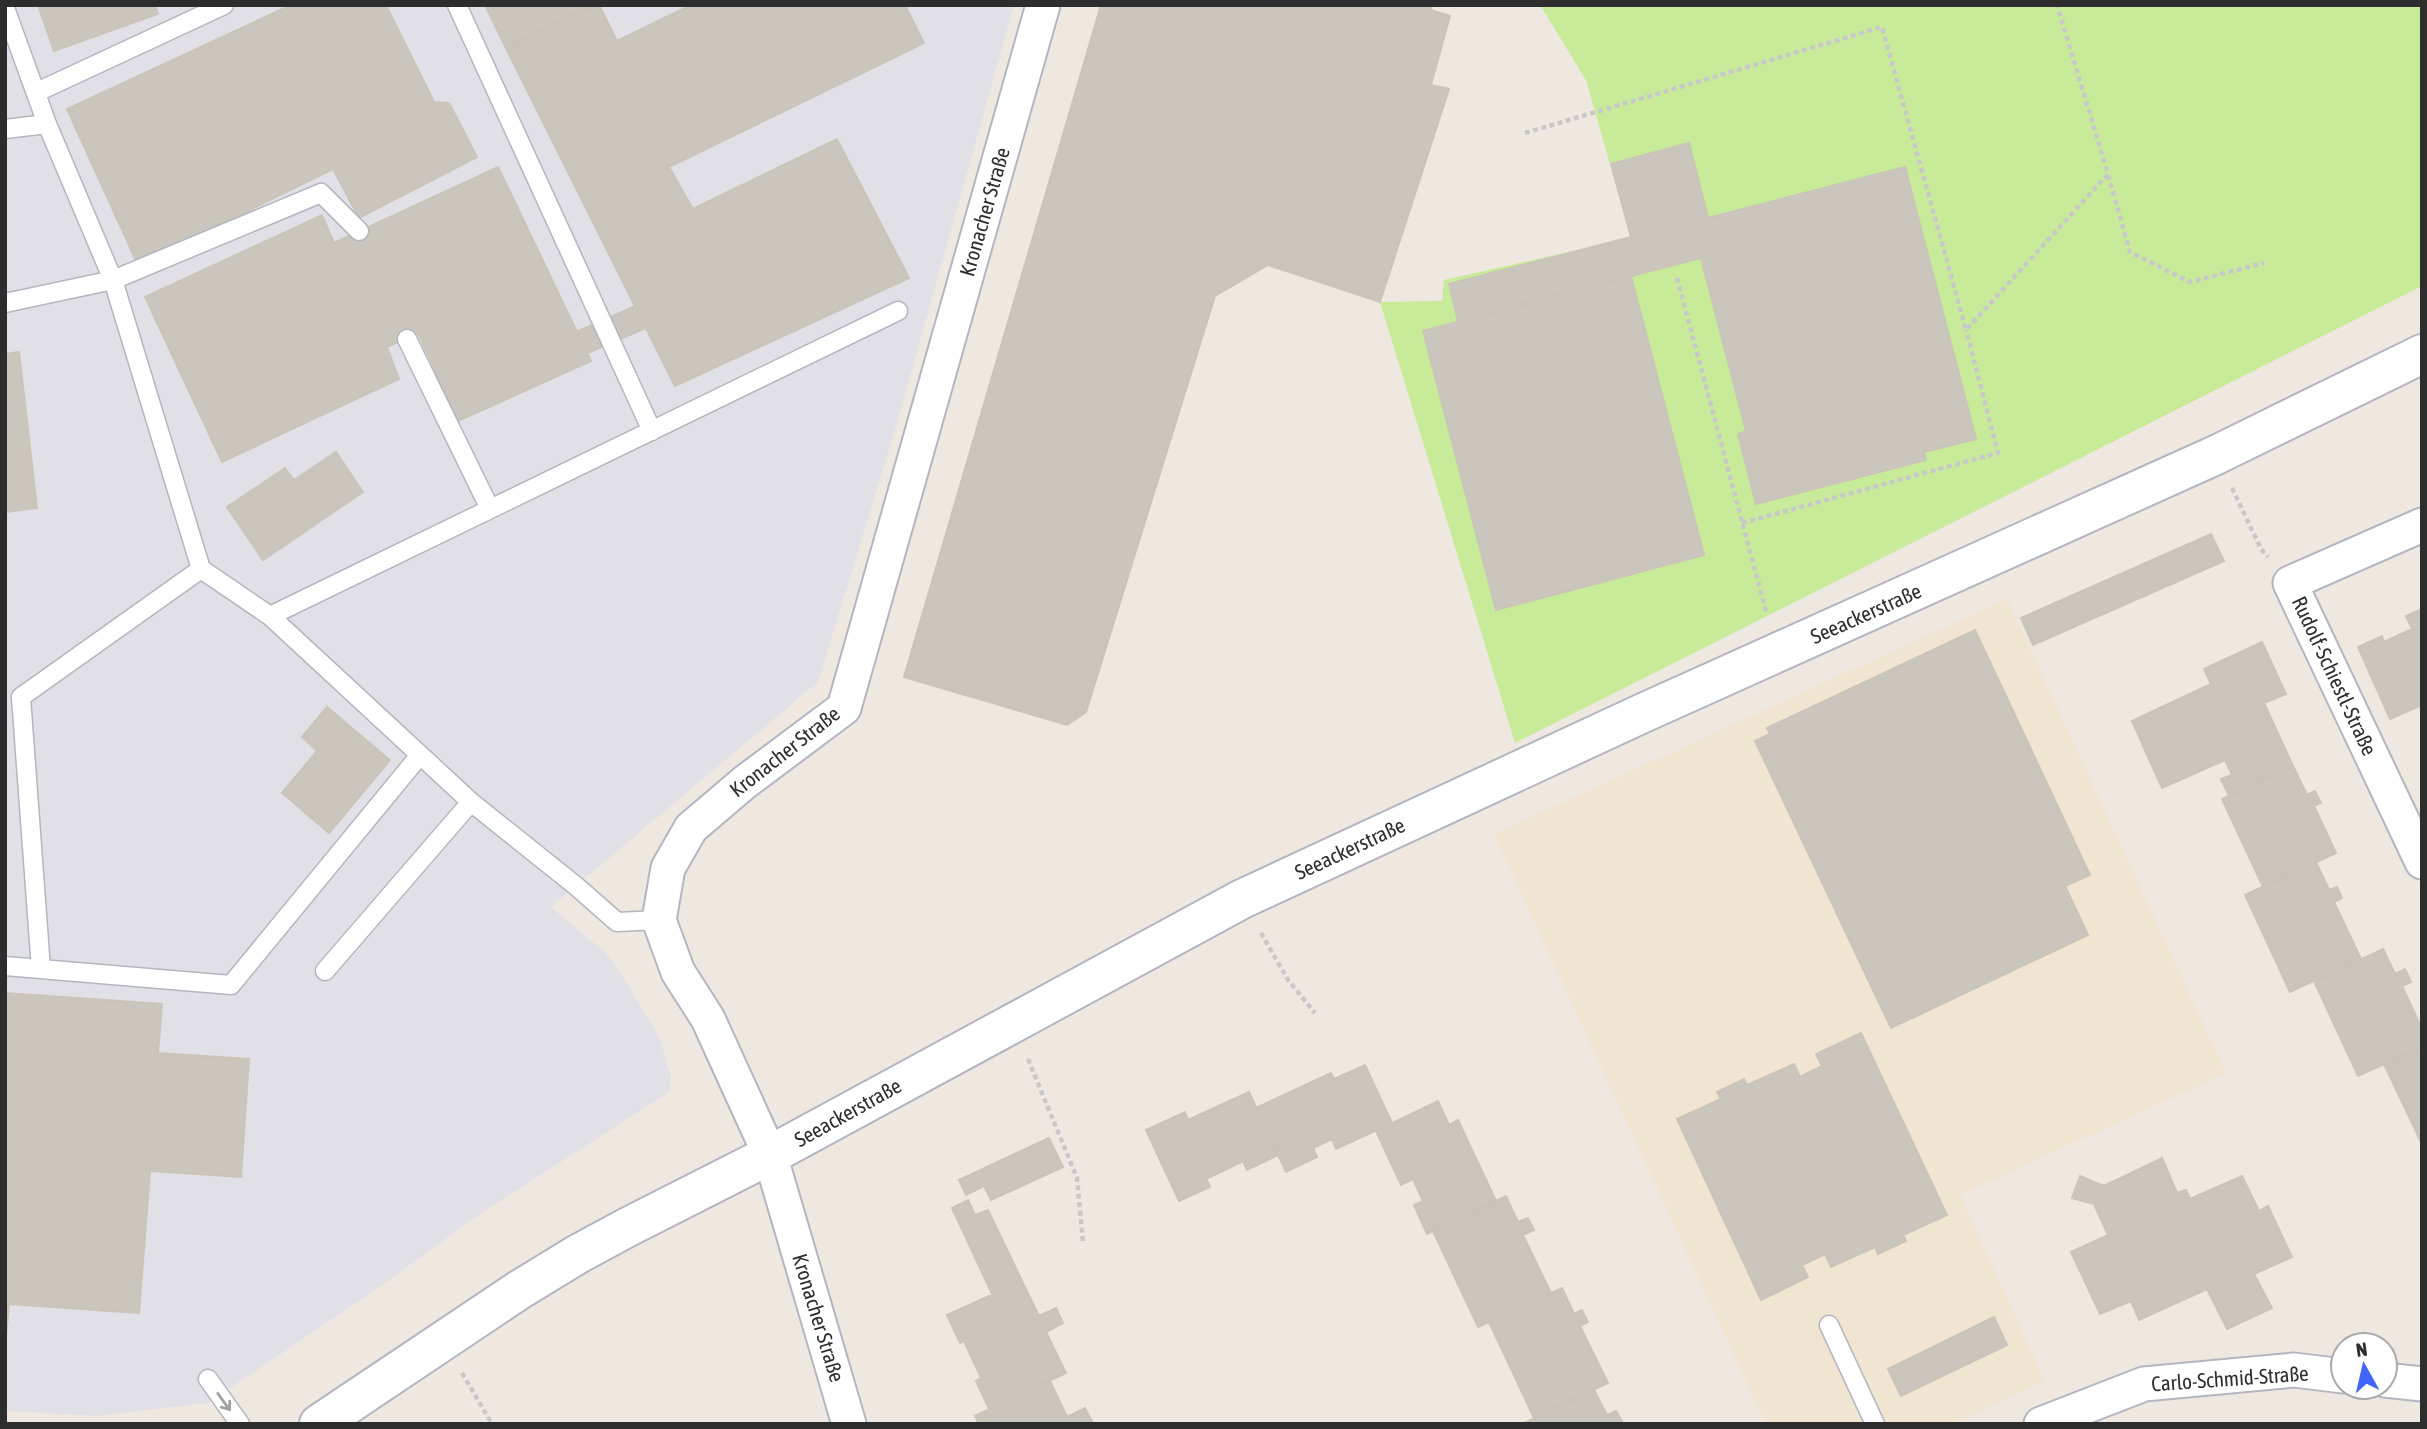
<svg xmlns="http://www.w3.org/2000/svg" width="2427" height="1429" viewBox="0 0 2427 1429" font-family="'Asap Condensed',sans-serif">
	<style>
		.industrial { fill: #e2e0e7 }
		.education { fill: #efe5d0 }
		.pitch { fill: #c8eb99 }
		.building { fill: #cac6be; stroke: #cac4b9; stroke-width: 2 }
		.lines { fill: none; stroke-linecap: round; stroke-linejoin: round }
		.service-casing { stroke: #b3b6c0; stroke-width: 21 }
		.minor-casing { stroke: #b3b6c0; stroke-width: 37 }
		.secondary-casing { stroke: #b3b6c0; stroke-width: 42 }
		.path { stroke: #c8c8c8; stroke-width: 4.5; stroke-dasharray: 5 3.5; stroke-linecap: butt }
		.service { stroke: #fff; stroke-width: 18 }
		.minor { stroke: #fff; stroke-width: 33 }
		.secondary { stroke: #fff; stroke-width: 38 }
		.oneway { stroke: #a0a0a0 }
		.labels { text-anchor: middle; stroke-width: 5; stroke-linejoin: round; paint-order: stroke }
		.street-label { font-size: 21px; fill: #2d2d2d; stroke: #fff }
	</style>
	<rect width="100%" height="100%" fill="#eee8e0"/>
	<!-- industrial -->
	<path class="industrial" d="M5,5H1014L895,430L818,682L551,907L606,953L624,979L660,1039L671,1077L669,1092L474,1218L381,1286L208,1403L96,1416L5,1411Z"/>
	<!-- education -->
	<path class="education" d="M2007,599L2226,1073L1960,1195L2045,1381L1952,1424H1766L1494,834Z"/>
	<!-- pitch -->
	<path class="pitch" d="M1540,5H2422V286L1515,743L1380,302L1442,301L1444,280L1631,238L1586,80Z"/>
	<!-- building -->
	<path class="building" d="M38,5H155L158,14L54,51Z
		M291,5H386L434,102L449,103L477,157L359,218L333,169L138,265L67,109Z
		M485,5H594L506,48Z
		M594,5H599L617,41L691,5H905L924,43L669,167L693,209L837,139L909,278L675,386L506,48Z
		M1101,5L1331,7L1432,5L1431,10L1450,16L1431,85L1449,89L1380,302L1268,265L1215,296L1086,712L1067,725L904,677Z
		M1689,143L1708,218L1905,167L1976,439L1924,452L1926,460L1756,504L1738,434L1746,431L1701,258L1458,321L1449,284L1631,237L1611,164Z
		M498,167L591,361L458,421L418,333L387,347L399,379L222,462L145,297L322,215L334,243Z
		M1631,276L1704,555L1496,610L1423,331Z
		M635,306L646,328L588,353L576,332Z
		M19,352L37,508L5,512V354Z
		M336,452L363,492L263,560L227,507L285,468L294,480Z
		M2211,534L2224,561L2033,645L2021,618Z
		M2422,609V705L2390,719L2358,647L2382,636L2384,642L2412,629L2406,616Z
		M1975,630L2090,875L2065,886L2088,935L1891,1028L1755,741L1770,734L1767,728Z
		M2262,642L2286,694L2264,703L2293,766L2229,796L2221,779L2232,775L2225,760L2162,788L2132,721L2211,684L2204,669Z
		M327,707L390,760L329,833L282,793L317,751L302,737Z
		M2293,766L2307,795L2315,791L2321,803L2314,806L2336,853L2263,887L2222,799Z
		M2316,862L2329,890L2337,887L2342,898L2334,902L2361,959L2290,992L2245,895Z
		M2383,949L2395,974L2405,969L2411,982L2402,986L2422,1029V1047L2358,1076L2314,981Z
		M5,993L162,1004L158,1053L249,1059L241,1177L150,1171L139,1313L9,1304L5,1347Z
		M1861,1033L1947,1215L1903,1235L1906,1241L1878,1254L1875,1247L1831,1267L1825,1254L1802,1265L1808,1277L1761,1300L1677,1119L1721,1099L1717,1092L1744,1079L1747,1085L1794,1064L1800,1077L1822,1066L1816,1054Z
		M2422,1047V1144L2384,1064Z
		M1365,1065L1392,1123L1336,1149L1332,1139L1313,1148L1317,1157L1286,1172L1256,1108L1331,1073L1334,1079Z
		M1249,1092L1278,1155L1247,1170L1243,1161L1206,1179L1210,1187L1179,1201L1146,1130L1185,1112L1188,1120Z
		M1438,1101L1449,1125L1458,1120L1496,1201L1427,1234L1414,1205L1423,1201L1413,1179L1401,1185L1376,1131Z
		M1049,1138L1063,1167L991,1200L984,1186L966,1195L959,1180Z
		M2162,1158L2177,1193L2186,1190L2190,1199L2242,1176L2259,1211L2268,1206L2292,1257L2254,1274L2272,1308L2227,1329L2207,1289L2139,1320L2131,1301L2100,1314L2071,1252L2108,1235L2094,1204L2072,1198L2080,1176L2104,1186Z
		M1506,1196L1518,1222L1528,1218L1534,1230L1523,1235L1551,1293L1478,1327L1433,1231Z
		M968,1200L975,1215L988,1210L1022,1281L992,1294L952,1208Z
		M1022,1281L1039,1316L1056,1308L1063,1323L1046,1332L1066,1373L989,1409L976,1381L981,1378L964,1341L960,1343L947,1315Z
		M1562,1288L1574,1314L1582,1310L1588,1322L1580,1326L1608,1383L1534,1418L1489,1322Z
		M1994,1317L2007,1345L1901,1396L1888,1369Z
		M1050,1381L1067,1417L1085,1408L1093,1423L979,1424L975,1416Z
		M1594,1390L1607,1415L1616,1411L1622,1421L1616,1424H1522Z"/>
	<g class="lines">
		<defs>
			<path id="service" d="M457,5L652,431
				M5,8L47,124L113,280L201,569L270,616L471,802L576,886L617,922L659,920
				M37,92L224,5
				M5,129L47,124
				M5,303L113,280L321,193L359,231
				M407,339L490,509
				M270,616L898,311
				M5,966L231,985L420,755
				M41,969L21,697L201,569
				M325,971L471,802
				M1829,1325L1875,1424
				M208,1379L240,1424"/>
			<path id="minor" d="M2422,525L2290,583L2422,862
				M2385,1380L2422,1384
				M849,1424L770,1155L708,1019L678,972L659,920L668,868L691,828L745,782L844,708L1043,5
				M2041,1424L2144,1384L2294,1370L2343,1376"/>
			<path id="secondary" d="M319,1424L519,1290L578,1254L628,1227L770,1155L1242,899L1643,713L2216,455L2422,354"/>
		</defs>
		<!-- service casing -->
		<use href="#service" class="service-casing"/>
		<!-- minor casing -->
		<use href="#minor" class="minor-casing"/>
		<!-- secondary casing -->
		<use href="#secondary" class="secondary-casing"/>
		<!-- path -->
		<path class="path" d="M1525,133L1882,27L1966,330L2108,174L2057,5
			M2108,175L2130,252L2190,282L2264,263
			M1677,278L1767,615
			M2232,488L2261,549L2268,557
			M1742,523L1998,453L1966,330
			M1261,933L1288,980L1315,1013
			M1028,1059L1077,1178L1083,1242
			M462,1373L492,1424"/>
		<!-- service -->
		<use href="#service" class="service"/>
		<!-- minor -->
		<use href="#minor" class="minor"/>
		<!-- secondary -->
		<use href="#secondary" class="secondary"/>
	</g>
	<!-- one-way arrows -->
	<defs><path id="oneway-shaft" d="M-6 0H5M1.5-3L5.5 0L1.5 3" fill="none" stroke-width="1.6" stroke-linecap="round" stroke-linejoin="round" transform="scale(1.75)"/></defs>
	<use class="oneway" href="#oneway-shaft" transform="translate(224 1402) rotate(54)"/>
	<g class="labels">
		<!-- street labels -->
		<g class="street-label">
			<text transform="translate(985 212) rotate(-74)" y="7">Kronacher Straße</text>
			<text transform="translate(1866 614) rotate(-24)" y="7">Seeackerstraße</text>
			<text transform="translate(2334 676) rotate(65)" y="7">Rudolf-Schiestl-Straße</text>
			<text transform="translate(785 752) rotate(-38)" y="7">Kronacher Straße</text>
			<text transform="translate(1350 849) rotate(-25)" y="7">Seeackerstraße</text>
			<text transform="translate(848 1113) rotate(-29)" y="7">Seeackerstraße</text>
			<text transform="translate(818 1318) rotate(73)" y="7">Kronacher Straße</text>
			<text transform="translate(2230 1379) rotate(-4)" y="7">Carlo-Schmid-Straße</text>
		</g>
	</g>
	<!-- border -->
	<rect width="2427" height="1429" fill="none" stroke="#2d2d2d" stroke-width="14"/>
	<!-- north arrow -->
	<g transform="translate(2364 1366) rotate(352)"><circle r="33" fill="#ffffff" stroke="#ababab" stroke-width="2"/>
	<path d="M0-5L12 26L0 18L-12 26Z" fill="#4264f9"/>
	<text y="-10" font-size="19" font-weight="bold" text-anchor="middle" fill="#2d2d2d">N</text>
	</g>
</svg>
